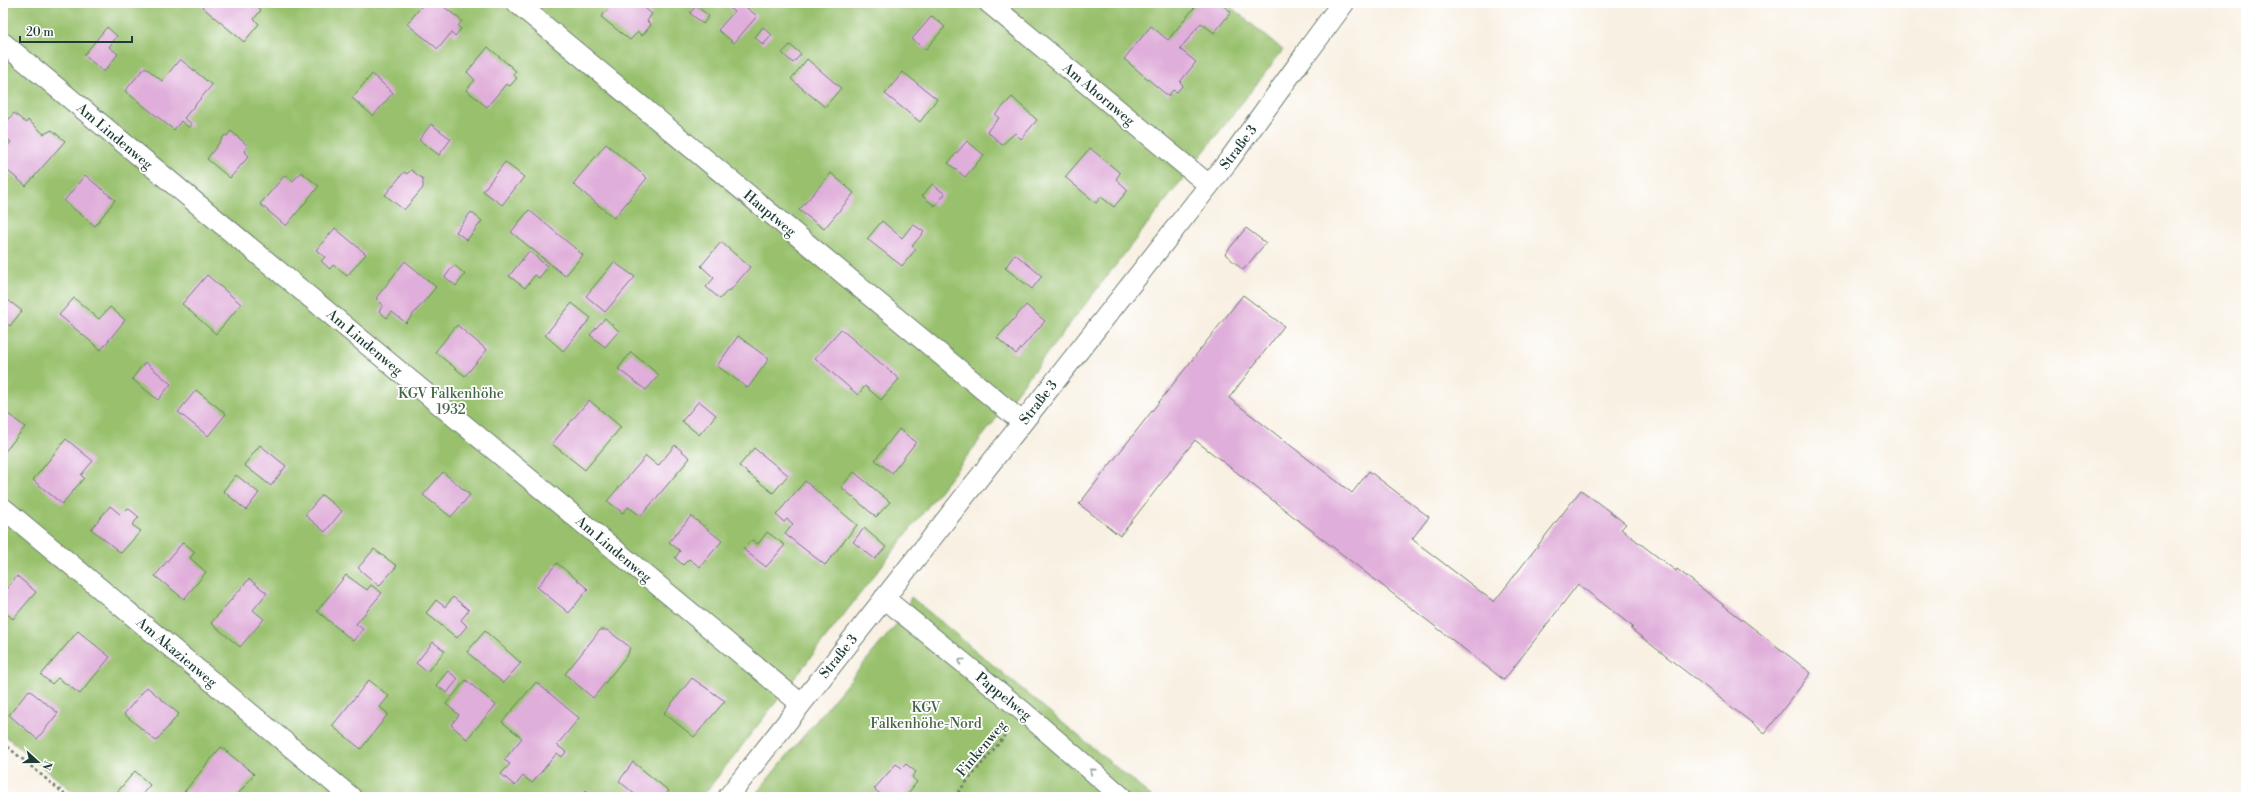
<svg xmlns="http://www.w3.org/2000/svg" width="2249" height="800" viewBox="0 0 2249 800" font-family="'Libre Bodoni',serif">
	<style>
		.green { fill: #99c16d; stroke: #5c7f50 }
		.building { fill: #e0aeda }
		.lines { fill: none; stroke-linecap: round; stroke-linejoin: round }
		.service-casing { stroke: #6b7c71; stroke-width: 22 }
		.minor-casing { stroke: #6b7c71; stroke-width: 24 }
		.path { stroke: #6b7c71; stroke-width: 2.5; stroke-dasharray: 3 3; stroke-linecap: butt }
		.service { stroke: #fff; stroke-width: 20 }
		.minor { stroke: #fff; stroke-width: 22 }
		.oneway { stroke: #8f9e9a }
		.labels { text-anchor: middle; stroke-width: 3.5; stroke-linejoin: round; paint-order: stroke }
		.street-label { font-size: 14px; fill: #1f3d34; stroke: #fff }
		.park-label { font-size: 14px; fill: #446545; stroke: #fff }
	</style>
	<rect width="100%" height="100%" fill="#fff"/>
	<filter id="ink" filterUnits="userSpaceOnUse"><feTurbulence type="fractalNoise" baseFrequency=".025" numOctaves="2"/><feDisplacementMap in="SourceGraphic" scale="8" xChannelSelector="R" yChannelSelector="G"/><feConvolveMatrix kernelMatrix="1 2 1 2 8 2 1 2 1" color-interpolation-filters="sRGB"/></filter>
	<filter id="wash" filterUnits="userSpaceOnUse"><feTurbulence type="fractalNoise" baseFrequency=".012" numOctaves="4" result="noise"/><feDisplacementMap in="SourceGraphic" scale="16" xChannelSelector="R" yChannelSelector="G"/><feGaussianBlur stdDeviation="0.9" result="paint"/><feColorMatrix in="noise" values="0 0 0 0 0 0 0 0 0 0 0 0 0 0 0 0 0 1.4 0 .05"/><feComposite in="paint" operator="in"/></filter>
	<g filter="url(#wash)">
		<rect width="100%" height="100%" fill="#f8f0e2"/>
		<!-- green -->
		<path class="green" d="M3,3H1226L1283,50L702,797H79L3,734Z
			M911,597L1152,797H753L904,615Z"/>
		<g id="blocks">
			<!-- building -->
			<path class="building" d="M206,3H252L261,10L254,19L259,24L244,42L202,7Z
				M424,3H439L462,21L458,26L461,29L455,36L451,33L438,49L407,24Z
				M613,3H639L652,14L647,21L651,25L642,36L638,32L630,40L601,17Z
				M724,3H741L757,16L734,43L718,30L734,12Z
				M1198,3H1220L1231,12L1214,33L1201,23L1180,49L1196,62L1180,82L1183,85L1177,92L1173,90L1168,96L1124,59L1151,26L1168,40Z
				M696,6L709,16L703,24L690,13Z
				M932,16L945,27L925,50L912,39Z
				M107,27L117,36L109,47L118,54L104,72L84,55Z
				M763,27L772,35L763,45L755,37Z
				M790,45L801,54L793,63L782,53Z
				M488,47L516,71L513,75L517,78L510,86L506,84L487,107L466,90L475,80L467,72Z
				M180,59L212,85L184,118L192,124L189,128L181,121L174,130L125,91L145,67L162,81Z
				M807,59L841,88L825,107L791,79Z
				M903,72L937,99L920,122L885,94Z
				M372,74L393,93L373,116L352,98Z
				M1012,97L1037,120L1021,139L1015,133L1002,145L987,131L999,118L995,115Z
				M14,113L26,123L28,120L44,134L52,130L65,141L26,186L3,167V151L11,142L3,135V126Z
				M431,124L451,139L439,155L419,140Z
				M231,131L248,146L244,151L249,156L230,178L207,159L225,135L227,136Z
				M967,141L984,155L965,177L948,163Z
				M606,144L647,178L614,218L573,184Z
				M1090,148L1120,173L1116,179L1128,190L1114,207L1101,197L1096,203L1065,177Z
				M505,162L524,177L502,205L483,191Z
				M411,170L423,179V188L404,210L385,195L404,172L407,174Z
				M301,172L319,186L286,226L260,204L285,175L293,181Z
				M831,173L854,193L824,229L799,210Z
				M85,175L115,200L95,226L64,201Z
				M932,184L945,194L935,206L922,196Z
				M529,210L583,255L565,276L511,232Z
				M471,212L482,221L467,240L456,232Z
				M882,221L902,238L913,224L924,232L912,246L916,249L902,266L867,239Z
				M335,228L366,254L347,276L333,265L330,269L321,261L325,257L316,250Z
				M1246,228L1266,243L1243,270L1225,254Z
				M721,242L750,267L730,291L728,290L720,299L706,287L714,278L701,266Z
				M529,251L548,267L539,278L535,275L525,288L509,276Z
				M1015,254L1042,276L1032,289L1005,268Z
				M405,261L436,287L406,323L392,312L387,318L379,311L383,305L376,298Z
				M614,262L635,277L605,312L586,296Z
				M454,265L465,274L456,286L445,277Z
				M207,275L241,304L216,334L182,304Z
				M1243,295L1284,326L1229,398L1352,493L1369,471L1429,517L1412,539L1494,602L1581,490L1626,524L1621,529L1676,571L1677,569L1811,673L1765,733L1631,629L1633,627L1578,584L1504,680L1195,440L1120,536L1079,504Z
				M3,296L22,311L10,326L3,321Z
				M74,298L99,319L110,307L125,320L101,350L59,315Z
				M572,303L591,318L563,351L545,335Z
				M1026,305L1045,321L1016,354L997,338Z
				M605,318L619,331L605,347L590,335Z
				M457,325L487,350L465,376L435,352Z
				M841,329L899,379L881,400L865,386L858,395L815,358Z
				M738,336L769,359L748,388L717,366Z
				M631,352L659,375L646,390L618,369Z
				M145,362L171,384L158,400L132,379Z
				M196,390L226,414L208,436L178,412Z
				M589,400L621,427L585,470L552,444Z
				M699,401L716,415L699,435L682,421Z
				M3,410L25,427L3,454Z
				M899,429L916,442L892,473L875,460Z
				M66,439L93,461L81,475L84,478L62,504L33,480Z
				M260,445L286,466L271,486L244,465Z
				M675,445L690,458L641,516L628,507L623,513L607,501L646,456L658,466Z
				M754,448L788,475L773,493L739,466Z
				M443,472L470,495L451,517L423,495Z
				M854,472L890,502L876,517L841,487Z
				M236,475L259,493L246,510L223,491Z
				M805,481L857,525L825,565L785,534L793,524L787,519L784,522L776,515Z
				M322,495L342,511L325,532L305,515Z
				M110,506L121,515L128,508L139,517L132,525L141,531L121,553L91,529Z
				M691,516L722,541L700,567L689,559L683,565L675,558L680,551L669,542Z
				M864,528L886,547L875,559L853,542Z
				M767,532L785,545L766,567L743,549L752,540L758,544Z
				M183,542L195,552L190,558L206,572L184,599L155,576Z
				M374,549L397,566L379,586L358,568Z
				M557,563L588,589L569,613L537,587Z
				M346,575L367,590L371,585L382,593L356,624L363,629L353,641L317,611Z
				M17,576L36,592L13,619L3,611V593Z
				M249,579L267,593L253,610L264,619L240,647L211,623Z
				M453,597L469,610L461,620L467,626L457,638L426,613L436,600L445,607Z
				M600,630H607L630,647L628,654L593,698L565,674Z
				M78,631L110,657L80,694L58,678L52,684L41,675Z
				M485,631L521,663L503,683L467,652Z
				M433,642L445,651L427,672L416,663Z
				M448,671L458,679L447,693L436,685Z
				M692,678L725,701L694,737L664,713Z
				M369,680L389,696L380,707L388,714L361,749L332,726Z
				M466,680L496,705L467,739L451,725L459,715L446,704Z
				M536,682L579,718L557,745L566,752L562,757L557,753L532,783L523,776L515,786L501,774L510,764L504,760L522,738L502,722Z
				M147,687L179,714L156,741L124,714Z
				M29,690L58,713L37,739L9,715Z
				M221,747L254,774L236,797H180Z
				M633,762L669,791L664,797H638L619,781Z
				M896,764L902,768L906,764L916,772L912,777L917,782L905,797H884L874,789Z
				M135,771L150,785L140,797H113Z
				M586,790L595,797H581Z"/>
		</g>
	</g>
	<g filter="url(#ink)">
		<use href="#blocks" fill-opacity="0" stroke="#6b7c71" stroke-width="1"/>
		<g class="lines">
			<defs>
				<path id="service" d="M517,3L1022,422
					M989,3L1209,185
					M3,43L800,703
					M3,508L351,797
					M884,598L1025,713L1122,797
					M728,797L1229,160L1307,52"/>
				<path id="minor" d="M1307,52L1343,3"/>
			</defs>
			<!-- service casing -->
			<use href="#service" class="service-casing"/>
			<!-- minor casing -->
			<use href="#minor" class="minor-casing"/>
			<!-- path -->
			<path class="path" d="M3,743L68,797
				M954,797L1005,736"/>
			<!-- service -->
			<use href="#service" class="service"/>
			<!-- minor -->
			<use href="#minor" class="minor"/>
		</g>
		<!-- one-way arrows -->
		<defs><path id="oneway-chevron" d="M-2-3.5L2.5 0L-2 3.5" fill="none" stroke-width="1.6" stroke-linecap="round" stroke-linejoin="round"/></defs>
		<g class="oneway">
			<use href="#oneway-chevron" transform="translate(961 661) rotate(-141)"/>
			<use href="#oneway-chevron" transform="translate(1092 771) rotate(-139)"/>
		</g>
	</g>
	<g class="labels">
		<!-- street labels -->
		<g class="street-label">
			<text transform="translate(1099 94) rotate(40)" y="5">Am Ahornweg</text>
			<text transform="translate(115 136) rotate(40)" y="5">Am Lindenweg</text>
			<text transform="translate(1238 147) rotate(-53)" y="5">Straße 3</text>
			<text transform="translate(770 213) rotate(40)" y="5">Hauptweg</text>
			<text transform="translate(365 342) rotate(40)" y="5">Am Lindenweg</text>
			<text transform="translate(1038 402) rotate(-52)" y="5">Straße 3</text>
			<text transform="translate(614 549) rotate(40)" y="5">Am Lindenweg</text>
			<text transform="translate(177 652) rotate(40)" y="5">Am Akazienweg</text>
			<text transform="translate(838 656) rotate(-51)" y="5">Straße 3</text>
			<text transform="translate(1004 696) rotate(39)" y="5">Pappelweg</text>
			<text transform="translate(981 748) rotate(-50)" y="5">Finkenweg</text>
		</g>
		<!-- park labels -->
		<g class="park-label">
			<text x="451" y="398">KGV Falkenhöhe<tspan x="451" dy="16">1932</tspan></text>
			<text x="926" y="712">KGV<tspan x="926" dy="16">Falkenhöhe-Nord</tspan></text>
		</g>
	</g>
	<!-- margin -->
	<rect width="2249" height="800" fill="none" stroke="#fff" stroke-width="16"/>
	<!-- north arrow -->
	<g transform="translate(38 762) rotate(111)" stroke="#ffffff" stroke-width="3" paint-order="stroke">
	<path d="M0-3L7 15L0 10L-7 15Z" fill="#1f3d34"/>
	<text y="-6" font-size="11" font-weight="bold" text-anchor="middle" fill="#1f3d34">N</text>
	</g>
	<!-- scale -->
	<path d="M20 36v6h112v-6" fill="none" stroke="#1f3d34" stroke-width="2"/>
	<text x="26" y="36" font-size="12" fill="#1f3d34" stroke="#ffffff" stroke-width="3" paint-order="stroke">20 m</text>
</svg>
